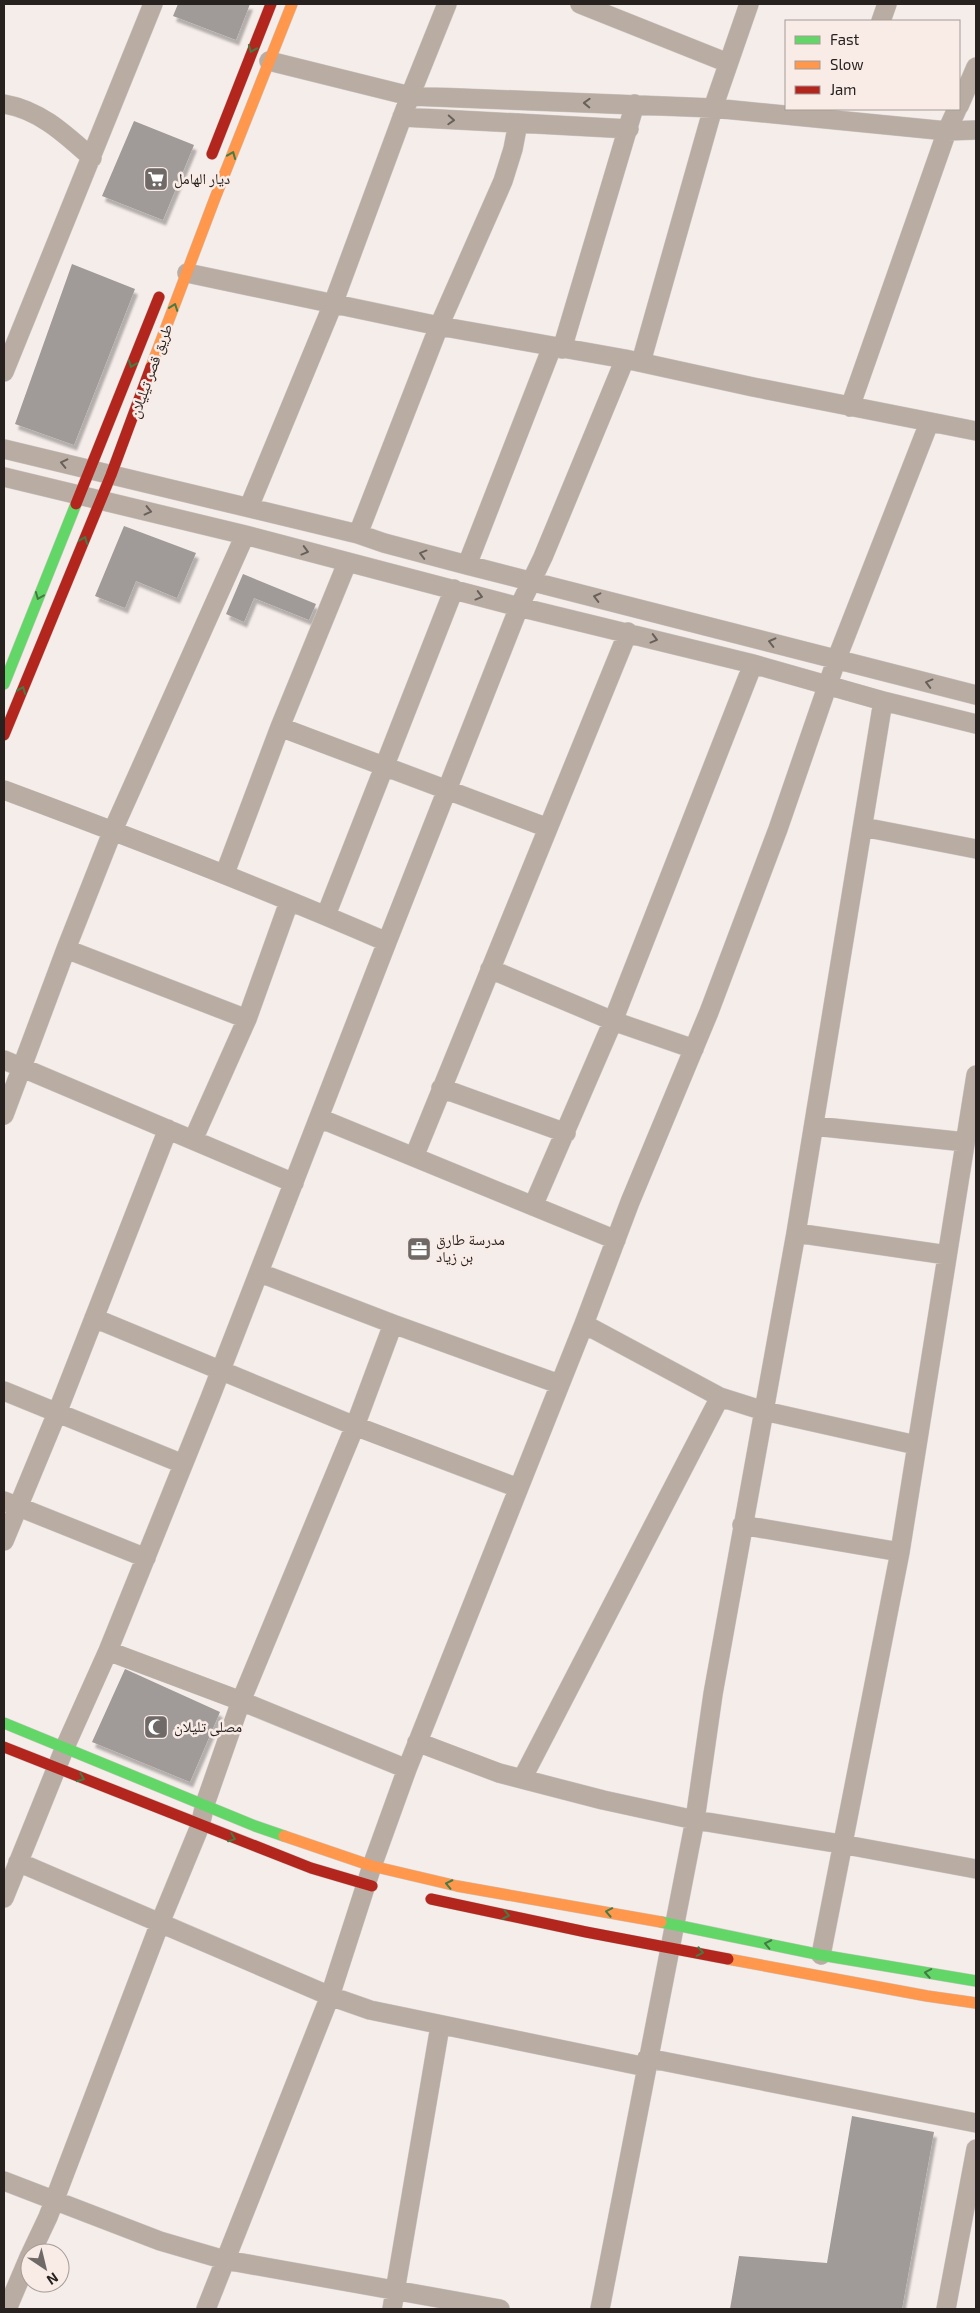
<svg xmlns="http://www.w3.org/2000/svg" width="980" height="2313" viewBox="0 0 980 2313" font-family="'Exo 2','Noto Naskh Arabic',sans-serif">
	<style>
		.building { fill: #a09a98; filter: url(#shadow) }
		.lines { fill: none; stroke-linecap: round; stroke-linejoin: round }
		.street-casing { stroke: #cfc9c6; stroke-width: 20 }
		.fast-casing { stroke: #cfc9c6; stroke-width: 12 }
		.slow-casing { stroke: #cfc9c6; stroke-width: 12 }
		.jam-casing { stroke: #cfc9c6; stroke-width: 12 }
		.street { stroke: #b9aca3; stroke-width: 19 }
		.fast { stroke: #63d668; stroke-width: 11 }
		.slow { stroke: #ff974d; stroke-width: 11 }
		.jam { stroke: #b3261e; stroke-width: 11 }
		.oneway { stroke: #457c44 }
		.oneway2 { stroke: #69605b }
		.labels { text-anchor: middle; stroke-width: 5; stroke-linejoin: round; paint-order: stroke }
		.poi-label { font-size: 15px; fill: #272220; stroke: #f9ebe6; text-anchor: start }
		.street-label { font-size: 15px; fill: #272220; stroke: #f9ebe6 }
	</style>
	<defs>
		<filter id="shadow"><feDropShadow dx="3" dy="5.5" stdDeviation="1" flood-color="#0004"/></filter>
	</defs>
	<rect width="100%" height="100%" fill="#f5edea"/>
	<!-- building -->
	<path class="building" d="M178,4H250L236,40L173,16Z
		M134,121L194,145L163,220L102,196Z
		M72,264L135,289L74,445L15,424Z
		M124,526L196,553L177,598L136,581L125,608L95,596Z
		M243,574L316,604L309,620L254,598L244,622L226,614Z
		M125,1669L220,1712L190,1782L92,1742Z
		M852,2116L934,2132L902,2309H730L739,2256L827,2263Z"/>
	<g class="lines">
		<defs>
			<path id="street" d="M580,4L728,63
				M881,21L887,4
				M269,61L410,96L713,108L947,131L976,130
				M4,104C40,110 65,134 92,158
				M959,106L976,67
				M402,117L629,129
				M187,273L439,326L625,359L753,387L976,431
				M562,349L635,104
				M641,362L713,108L749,4
				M4,372L153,4
				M850,407L947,131L957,109
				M4,449L358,534L384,543L467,565L976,695
				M4,477L245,535L519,607L753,664L883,701L976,724
				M249,507L333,304L410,96L447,4
				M358,534L439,326L503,181L513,149L518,123
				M467,565L552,347
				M280,727L548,828
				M4,790C133,838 261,887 387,942
				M863,827L976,849
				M225,873L280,727L347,563
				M326,915L454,589
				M66,949L247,1019
				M490,969L613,1021L694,1049
				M4,1060L294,1183
				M441,1088L566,1133
				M4,1115L66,949L113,830L245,535
				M319,1118L616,1240
				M814,1126L965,1142
				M193,1140L247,1019L289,902
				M414,1157L628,632
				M533,1206L613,1021L753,664
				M796,1233L947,1255
				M260,1273L393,1324L559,1384
				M94,1318L355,1426L518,1488
				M584,1324L720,1397L764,1411L916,1445
				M4,1391L183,1464
				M4,1501L146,1558
				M742,1525L900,1552
				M4,1541L57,1413L168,1129
				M108,1651L241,1701L407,1769
				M417,1742L499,1773L603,1800L695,1820L841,1844L976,1869
				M522,1779L720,1397
				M18,1862L330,1996L370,2010L646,2067
				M4,1898L65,1747L108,1651L210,1398L387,942L519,607L543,557L625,359
				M821,1955L900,1552L976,1075
				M647,2058L976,2123
				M4,2181L160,2241L225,2260L500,2309
				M31,2253L48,2217L160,1923L200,1826L205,1804L241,1701L355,1426L393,1324
				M7,2309L30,2255
				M206,2309L330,1996L372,1866L407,1769L584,1324L630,1202L709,1012L778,829L837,658L929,423
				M392,2309L440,2026
				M600,2309L695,1820L713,1694L796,1233L883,701
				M946,2309L976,2149"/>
			<path id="fast" d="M4,684L76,504
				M4,1723L255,1826L284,1836
				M661,1922L821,1955L976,1981"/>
			<path id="slow" d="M151,367L215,198L292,4
				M284,1836L372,1866L457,1886L661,1922
				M728,1959L927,1996L976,2003"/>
			<path id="jam" d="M212,154L271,4
				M76,504L159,297
				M4,735L111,475L151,367
				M4,1747L311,1868L372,1886
				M431,1899L586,1932L728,1959"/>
		</defs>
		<!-- street casing -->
		<use href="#street" class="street-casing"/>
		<!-- fast casing -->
		<use href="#fast" class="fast-casing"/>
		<!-- slow casing -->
		<use href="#slow" class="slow-casing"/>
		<!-- jam casing -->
		<use href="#jam" class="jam-casing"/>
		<!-- street -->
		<use href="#street" class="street"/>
		<!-- fast -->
		<use href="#fast" class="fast"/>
		<!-- slow -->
		<use href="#slow" class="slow"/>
		<!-- jam -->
		<use href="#jam" class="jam"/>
	</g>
	<!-- one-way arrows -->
	<defs><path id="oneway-chevron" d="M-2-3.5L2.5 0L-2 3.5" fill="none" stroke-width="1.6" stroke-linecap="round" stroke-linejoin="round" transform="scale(1.25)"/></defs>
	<g class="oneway">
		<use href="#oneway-chevron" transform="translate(252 49) rotate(112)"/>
		<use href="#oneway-chevron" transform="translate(232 155) rotate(-68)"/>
		<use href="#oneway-chevron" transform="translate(174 307) rotate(-70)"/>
		<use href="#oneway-chevron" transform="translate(132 364) rotate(112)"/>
		<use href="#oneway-chevron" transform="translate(84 540) rotate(-68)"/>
		<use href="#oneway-chevron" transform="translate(39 596) rotate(112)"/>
		<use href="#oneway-chevron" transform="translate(22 690) rotate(-68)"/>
		<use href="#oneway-chevron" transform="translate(81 1778) rotate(22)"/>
		<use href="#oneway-chevron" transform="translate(232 1838) rotate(21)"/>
		<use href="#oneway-chevron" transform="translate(449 1884) rotate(-168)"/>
		<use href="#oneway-chevron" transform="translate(609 1912) rotate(-169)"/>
		<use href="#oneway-chevron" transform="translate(506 1915) rotate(12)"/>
		<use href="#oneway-chevron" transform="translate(768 1944) rotate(-168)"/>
		<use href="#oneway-chevron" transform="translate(700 1952) rotate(11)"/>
		<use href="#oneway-chevron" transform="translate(928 1973) rotate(-170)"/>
	</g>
	<g class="oneway2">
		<use href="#oneway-chevron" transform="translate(587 103) rotate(-178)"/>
		<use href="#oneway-chevron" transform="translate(451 120) rotate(3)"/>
		<use href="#oneway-chevron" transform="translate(64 463) rotate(-167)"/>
		<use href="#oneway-chevron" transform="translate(148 511) rotate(13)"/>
		<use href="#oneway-chevron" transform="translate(305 551) rotate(15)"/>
		<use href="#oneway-chevron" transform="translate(423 554) rotate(-165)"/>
		<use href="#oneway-chevron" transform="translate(479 596) rotate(15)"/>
		<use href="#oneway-chevron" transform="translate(597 597) rotate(-166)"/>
		<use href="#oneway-chevron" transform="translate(654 639) rotate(15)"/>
		<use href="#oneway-chevron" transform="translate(772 642) rotate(-166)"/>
		<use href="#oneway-chevron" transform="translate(929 683) rotate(-165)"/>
	</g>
	<!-- icons -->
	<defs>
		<symbol id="supermarket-square" viewBox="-11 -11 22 22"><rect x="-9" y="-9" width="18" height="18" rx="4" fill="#6f6967" stroke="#f9ebe6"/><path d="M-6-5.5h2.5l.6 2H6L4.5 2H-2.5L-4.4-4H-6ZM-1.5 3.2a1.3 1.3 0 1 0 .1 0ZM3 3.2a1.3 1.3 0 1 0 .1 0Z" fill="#fff"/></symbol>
		<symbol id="office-square" viewBox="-11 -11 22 22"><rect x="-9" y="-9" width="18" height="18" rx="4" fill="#6f6967" stroke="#f9ebe6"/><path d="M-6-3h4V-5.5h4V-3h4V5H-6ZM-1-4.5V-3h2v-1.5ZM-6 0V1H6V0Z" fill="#fff"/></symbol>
		<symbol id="mosque-square" viewBox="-11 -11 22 22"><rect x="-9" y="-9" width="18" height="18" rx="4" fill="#6f6967" stroke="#f9ebe6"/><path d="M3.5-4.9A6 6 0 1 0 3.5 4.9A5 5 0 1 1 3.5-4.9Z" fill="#fff"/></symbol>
	</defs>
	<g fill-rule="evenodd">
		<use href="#supermarket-square" x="142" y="165" width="28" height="28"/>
		<use href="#office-square" x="405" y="1235" width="28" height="28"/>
		<use href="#mosque-square" x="142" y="1713" width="28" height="28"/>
	</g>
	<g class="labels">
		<!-- poi labels -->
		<g class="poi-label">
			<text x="174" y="184">ديار الهامل</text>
			<text x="436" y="1245">مدرسة طارق<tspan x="436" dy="17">بن زياد</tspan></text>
			<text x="174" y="1732">مصلى تليلان</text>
		</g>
		<!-- street labels -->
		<g class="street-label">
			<text transform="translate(151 371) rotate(-70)" y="5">طريق قصر تيليلان</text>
		</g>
	</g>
	<!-- border -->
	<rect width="980" height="2313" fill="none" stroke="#272220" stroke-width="10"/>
	<!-- legend -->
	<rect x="785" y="20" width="175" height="90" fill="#f9ebe6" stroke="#a59b97"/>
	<rect x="795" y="36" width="25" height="8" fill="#63d668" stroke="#a59b97"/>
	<text x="830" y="45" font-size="15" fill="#272220">Fast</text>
	<rect x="795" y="61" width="25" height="8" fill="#ff974d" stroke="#a59b97"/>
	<text x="830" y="70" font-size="15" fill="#272220">Slow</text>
	<rect x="795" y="86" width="25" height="8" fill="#b3261e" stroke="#a59b97"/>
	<text x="830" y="95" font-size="15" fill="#272220">Jam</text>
	<!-- north arrow -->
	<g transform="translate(45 2268) rotate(145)"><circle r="24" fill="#f9ebe6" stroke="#a59b97"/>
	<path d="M0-4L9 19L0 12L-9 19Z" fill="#6f6967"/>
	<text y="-8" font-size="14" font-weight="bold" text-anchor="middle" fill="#272220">N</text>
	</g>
</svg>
